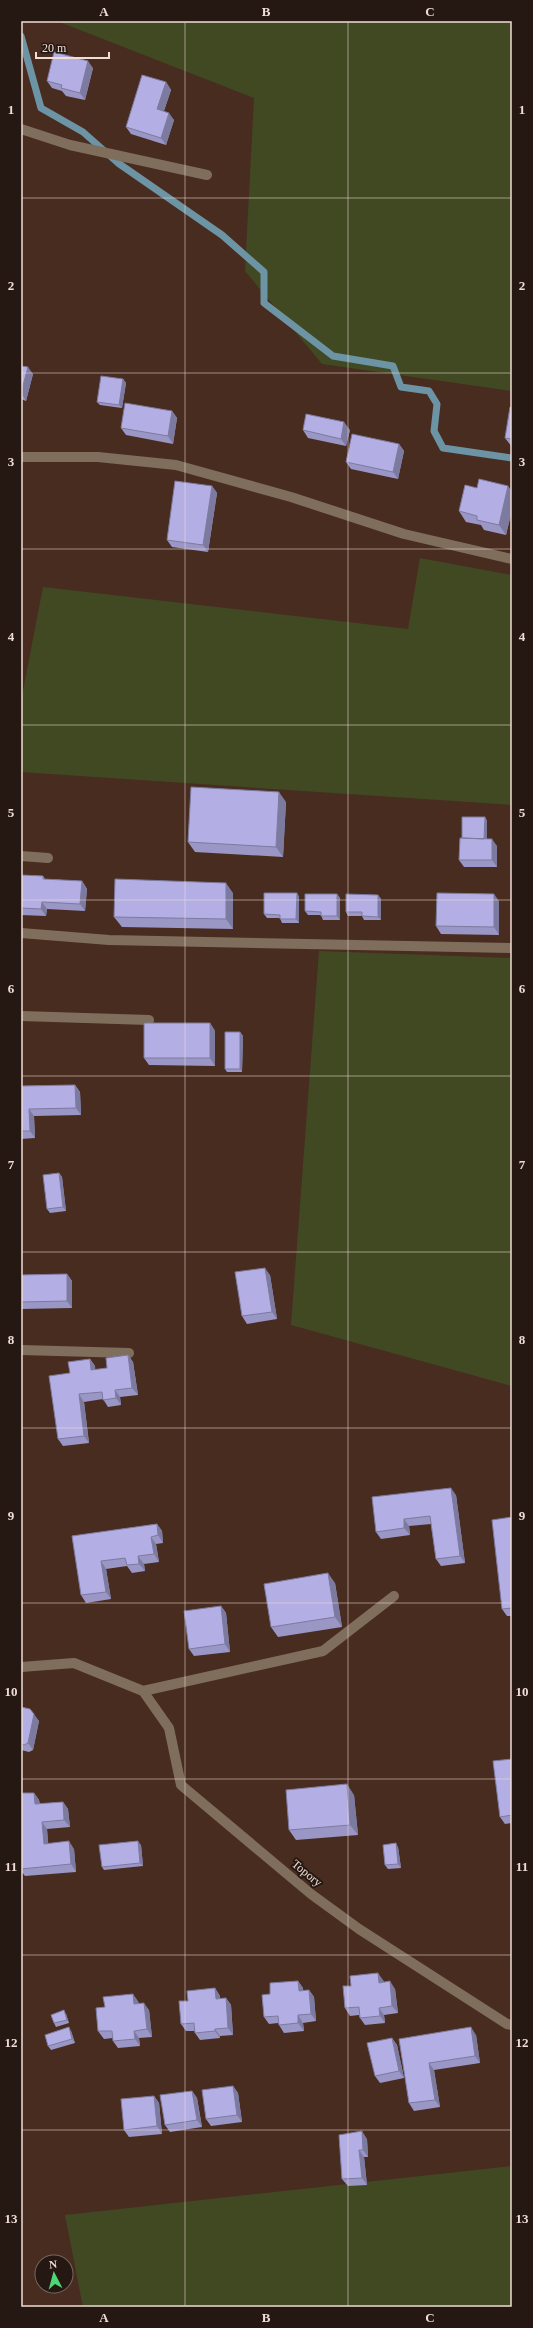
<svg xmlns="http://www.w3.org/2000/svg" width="533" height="2328" viewBox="0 0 533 2328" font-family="'Times New Roman',serif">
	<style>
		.green { fill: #414923 }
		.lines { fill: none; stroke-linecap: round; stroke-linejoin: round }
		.stream { stroke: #6c94a4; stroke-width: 7 }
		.minor { stroke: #806e5d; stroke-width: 10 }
		.wall { fill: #9a96c5 }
		.shaded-wall { fill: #7d7aa0 }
		.building { fill: #b3afe5; stroke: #7d7aa0 }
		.grid { fill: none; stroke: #f0ddd6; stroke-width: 1; stroke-opacity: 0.55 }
		.labels { text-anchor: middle; stroke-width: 4; stroke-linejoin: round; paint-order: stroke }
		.street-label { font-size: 12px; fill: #f0ddd6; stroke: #251813 }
		.neatline { fill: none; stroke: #f0ddd6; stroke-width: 1.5 }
		.grid-label { font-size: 13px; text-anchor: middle; font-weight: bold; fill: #f0ddd6 }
	</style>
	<rect width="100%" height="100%" fill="#482c20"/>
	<!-- green -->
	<path class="green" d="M57,21H512V391L322,364L245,271L254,98Z
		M420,558L512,575V805L21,772V701L43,587L408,629Z
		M319,951L512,958V1386L291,1325Z
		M512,2166V2307H83L65,2215Z"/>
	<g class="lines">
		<!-- stream -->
		<path class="stream" d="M21,36L41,108L83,132L118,163L222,235L264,272V303L333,356L393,366L401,387L429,391L437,404L434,431L443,448L512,458"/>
		<!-- minor -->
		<path class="minor" d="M21,129L70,145L207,175
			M21,457H98L176,465L291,497L404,534L512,559
			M21,856L48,858
			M21,933L109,940L512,948
			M21,1016L149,1020
			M21,1350L129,1353
			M21,1667L74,1663L143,1691L169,1728L181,1785L311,1894L359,1929L507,2024L512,2025
			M143,1691L323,1651L394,1596"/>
	</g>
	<!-- wall -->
	<path class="wall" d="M93,68L85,100L66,96L62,91L52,88L47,81Z
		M166,82L171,90L164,111L174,120L166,145L131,134L126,127Z
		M21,366L33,374L26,401L21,399Z
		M123,379L126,383L122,408L100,405L97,402Z
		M512,407V447L505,438Z
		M172,411L177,418L173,444L126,435L121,428Z
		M303,430H350L346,446L308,438Z
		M399,444L404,451L398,479L351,469L346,462Z
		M212,486L217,493L208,552L172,547L167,540Z
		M477,488L512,491V510L506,535L484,530L481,525L466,522L459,511Z
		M286,802L283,857L195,852L188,842Z
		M485,817L487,821V839L497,846V867H464L459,860L462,838Z
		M21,875L43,876L45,879L82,881L87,889L85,911L47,909L46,916L21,915Z
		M233,893V929L122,927L114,917Z
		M297,893L299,897V923H282L280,918H267L264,914Z
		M337,894L340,898V920H323L321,915H308L305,911Z
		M378,895L381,899V920H364L362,916H348L346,912Z
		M499,901V935L441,934L436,926Z
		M210,1023L215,1031V1066L149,1065L144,1058Z
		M240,1032L243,1036L242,1072H227L225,1069Z
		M75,1085L80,1092L81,1115L34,1116L35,1138L21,1139V1086Z
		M59,1173L62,1177L66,1211L50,1213L47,1209Z
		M67,1274L72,1281V1308L21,1309V1275Z
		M270,1275L277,1319L247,1324L242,1316Z
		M128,1355L133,1362L138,1395L120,1397L121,1405L108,1407L103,1399L84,1402L89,1443L63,1446L58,1439L70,1373L90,1359L95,1366V1370L107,1368Z
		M456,1495L465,1563L441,1566L436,1559L431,1524L409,1526L410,1535L381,1539L376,1532Z
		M512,1517V1616H507L502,1609Z
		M157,1524L162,1531L163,1543L156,1544L159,1562L144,1564L145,1571L132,1573L127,1566L106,1569L111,1599L86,1603L81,1595L72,1536Z
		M335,1583L342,1627L278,1637L271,1627Z
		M221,1606L226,1613L230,1652L194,1656L189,1649Z
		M21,1707L39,1721L33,1750L29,1752L21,1750Z
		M512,1759V1823L505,1824L500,1817Z
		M21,1793H34L39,1800L40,1804L63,1802L68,1809L70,1827L47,1829L48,1843L74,1849L76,1872L25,1876L21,1871Z
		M354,1795L358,1835L296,1840L289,1830Z
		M141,1845L143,1866L104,1870L102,1867Z
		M398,1847L401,1868L388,1869L385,1865Z
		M383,1980L384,1982L395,1989L398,2013L384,2015L385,2023L365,2025L360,2018L359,2015L350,2016L345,2008L351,1986Z
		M298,1981L303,1988V1990H309L314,1997L316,2021L303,2023L304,2031L284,2033L279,2025L278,2023L269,2024L264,2017L270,1994Z
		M215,1988L220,1996V1998H226L231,2005L233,2035L220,2036V2038L200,2040L195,2033V2031H186L181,2024L188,2001Z
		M138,2001L139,2004L149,2010L152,2037L139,2038L140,2046L118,2048L113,2041V2038L104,2039L98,2031L105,2007Z
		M66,2014L69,2023L56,2027L54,2023Z
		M71,2031L75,2043L51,2050L48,2046Z
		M476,2035L480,2063L434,2070L440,2107L414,2111L409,2103L399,2039Z
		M392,2038L397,2045L404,2078L380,2083L375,2076Z
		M233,2086L238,2093L242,2122L211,2126L206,2119Z
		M192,2091L197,2098L202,2127L170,2132L165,2125Z
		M154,2096L159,2103L162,2134L129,2137L124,2130Z
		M339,2135L367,2139L368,2157H364L367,2185L348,2186L342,2179Z"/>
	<!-- shaded-wall -->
	<path class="shaded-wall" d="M88,61L93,68L85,100L80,93Z
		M166,82L171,90L162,116L157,109Z
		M169,113L174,120L166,145L161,138Z
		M28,367L33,374L26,401L21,393Z
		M123,379L126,383L122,408L119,405Z
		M172,411L177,418L173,444L168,436Z
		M344,422L350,430L346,446L341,439Z
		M399,444L404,451L398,479L393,472Z
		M212,486L217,493L208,552L203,545Z
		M508,486L512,491V510L506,535L499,525Z
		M279,792L286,802L283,857L276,847Z
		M485,817L487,821V846L484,842Z
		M492,839L497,846V867L492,860Z
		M82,881L87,889L85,911L80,904Z
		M226,883L233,893V929L226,919Z
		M297,893L299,897V923L296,919Z
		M337,894L340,898V920L337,916Z
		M494,894L499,901V935L494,927Z
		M378,895L381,899V920L378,917Z
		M42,902L47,909L46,916L41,909Z
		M210,1023L215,1031V1066L210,1058Z
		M240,1032L243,1036L242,1072L240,1069Z
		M75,1085L80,1092L81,1115L76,1108Z
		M29,1109L34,1116L35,1138L30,1131Z
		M59,1173L62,1177L66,1211L63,1207Z
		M265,1268L270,1275L277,1319L272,1312Z
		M67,1274L72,1281V1308L67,1301Z
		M128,1355L133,1362L138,1395L132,1388Z
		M90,1359L95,1366L96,1377L91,1370Z
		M115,1390L120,1397L121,1405L116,1398Z
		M79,1394L84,1402L89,1443L84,1436Z
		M451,1488L456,1495L465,1563L460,1556Z
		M404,1519L409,1526L410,1535L404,1528Z
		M157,1524L162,1531L163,1543L158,1535Z
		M151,1537L156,1544L159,1562L154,1554Z
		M138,1556L144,1564L145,1571L139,1564Z
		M101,1561L106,1569L111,1599L106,1592Z
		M328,1573L335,1583L342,1627L335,1617Z
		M221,1606L226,1613L230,1652L225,1644Z
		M34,1714L39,1721L33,1750L28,1743Z
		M347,1784L354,1795L358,1835L350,1825Z
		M34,1793L39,1800L40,1811L35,1804Z
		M63,1802L68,1809L70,1827L64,1820Z
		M42,1822L47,1829L49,1851L44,1844Z
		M69,1841L74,1849L76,1872L71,1864Z
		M138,1841L141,1845L143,1866L140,1863Z
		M396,1843L398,1847L401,1868L398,1864Z
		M378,1973L383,1980L384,1990L379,1983Z
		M298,1981L303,1988L304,1998L299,1991Z
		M390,1981L395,1989L398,2013L392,2006Z
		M215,1988L220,1996L221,2006L216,1999Z
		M309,1990L314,1997L316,2021L311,2014Z
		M133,1994L138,2001L139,2012L134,2004Z
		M226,1998L231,2005L233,2035L228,2028Z
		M144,2003L149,2010L152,2037L147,2029Z
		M379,2008L384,2015L385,2023L380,2016Z
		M64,2010L66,2014L69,2023L67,2020Z
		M298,2015L303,2023L304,2031L298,2023Z
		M69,2027L71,2031L75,2043L72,2039Z
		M471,2027L476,2035L480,2063L475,2056Z
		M215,2029L220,2036V2038L215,2031Z
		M134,2031L139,2038L140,2046L135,2039Z
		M392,2038L397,2045L404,2078L399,2071Z
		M429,2063L434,2070L440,2107L435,2100Z
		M233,2086L238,2093L242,2122L237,2115Z
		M192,2091L197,2098L202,2127L197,2120Z
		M154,2096L159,2103L162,2134L157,2126Z
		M362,2131L367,2139L368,2157L363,2150Z
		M359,2150L364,2157L367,2185L362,2178Z"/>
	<!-- building -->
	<path class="building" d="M54,52L88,61L80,93L61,88L62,85L47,81Z
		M142,75L166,82L157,109L169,113L161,138L126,127Z
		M21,366L28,367L21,393Z
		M101,376L123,379L119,405L97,402Z
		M125,403L172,411L168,436L121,428Z
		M510,407H512V439L505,438Z
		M306,414L344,422L341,439L303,430Z
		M352,434L399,444L393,472L346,462Z
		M479,479L508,486L499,525L477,520V516L459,511L465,485L477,488Z
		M175,481L212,486L203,545L167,540Z
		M191,787L279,792L276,847L188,842Z
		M462,817H485L484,839L462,838Z
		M460,838L492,839V860H459Z
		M21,875L43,876V879L82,881L80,904L42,902L41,909L21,908Z
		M115,879L226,883V919L114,917Z
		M264,893H297L296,919H280V915L264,914Z
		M437,893L494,894V927L436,926Z
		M305,894H337V916H321V912L305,911Z
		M346,894L378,895V917L362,916V912H346Z
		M144,1023H210V1058H144Z
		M225,1032H240V1069H225Z
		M75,1085L76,1108L29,1109L30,1131H21V1086Z
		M59,1173L63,1207L47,1209L43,1175Z
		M265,1268L272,1312L242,1316L235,1272Z
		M67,1274V1301L21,1302V1275Z
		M128,1355L132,1388L115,1390L116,1398L103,1400L102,1392L79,1394L84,1436L58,1439L49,1376L70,1373L68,1362L90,1359L91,1370L107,1368L106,1358Z
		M451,1488L460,1556L436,1559L430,1516L404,1519V1528L376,1532L372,1497Z
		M512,1517V1608L502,1609L492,1520Z
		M157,1524L158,1535L151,1537L154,1554L138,1556L139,1564L127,1565L125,1558L101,1561L106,1592L81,1595L72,1536Z
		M328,1573L335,1617L271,1627L264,1584Z
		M221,1606L225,1644L189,1649L184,1611Z
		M21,1707L30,1709L34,1714L28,1743L24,1745L21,1744Z
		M512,1759V1815L500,1817L493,1761Z
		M347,1784L350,1825L289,1830L286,1790Z
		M21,1793H34L35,1804L63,1802L64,1820L42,1822L44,1844L69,1841L71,1864L21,1869Z
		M138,1841L140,1863L102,1867L99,1845Z
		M396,1843L398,1864L385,1865L383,1845Z
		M378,1973L379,1983L390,1981L392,2006L379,2008L380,2016L360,2018L359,2007L345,2008L343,1986H351L350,1976Z
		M298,1981L299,1991L309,1990L311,2014L298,2015V2023L279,2025L278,2016L264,2017L262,1995L270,1994V1983Z
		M215,1988L216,1999L226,1998L228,2028L215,2029V2031L195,2033L194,2023L181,2024L179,2001H188L187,1991Z
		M133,1994L134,2004L144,2003L147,2029L134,2031L135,2039L113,2041L112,2031H98L96,2008L105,2007L103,1997Z
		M64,2010L67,2020L54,2023L51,2015Z
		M69,2027L72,2039L48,2046L45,2035Z
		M471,2027L475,2056L429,2063L435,2100L409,2103L399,2039Z
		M392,2038L399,2071L375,2076L367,2043Z
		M233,2086L237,2115L206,2119L202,2090Z
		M192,2091L197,2120L165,2125L160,2095Z
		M154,2096L157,2126L124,2130L121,2099Z
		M362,2131L363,2150H359L362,2178L342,2179L339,2135Z"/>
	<!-- grid -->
	<path class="grid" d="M185,21V2307M348,21V2307M21,198H512M21,373H512M21,549H512M21,725H512M21,900H512M21,1076H512M21,1252H512M21,1428H512M21,1603H512M21,1779H512M21,1955H512M21,2130H512"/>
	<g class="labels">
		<!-- street labels -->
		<g class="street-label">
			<text transform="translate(307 1873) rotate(39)" y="4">Topory</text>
		</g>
	</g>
	<!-- border -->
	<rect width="533" height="2328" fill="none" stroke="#251813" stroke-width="44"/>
	<!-- north arrow -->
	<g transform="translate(54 2274) rotate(354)"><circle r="19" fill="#251813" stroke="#766761"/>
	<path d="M0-3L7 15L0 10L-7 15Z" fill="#4cd676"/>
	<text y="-6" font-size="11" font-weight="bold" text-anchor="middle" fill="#f0ddd6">N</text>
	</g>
	<!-- scale -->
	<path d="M36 52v6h73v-6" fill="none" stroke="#f0ddd6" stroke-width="2"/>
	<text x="42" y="52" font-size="12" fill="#f0ddd6" stroke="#251813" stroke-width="3" paint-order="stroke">20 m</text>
	<rect x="22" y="22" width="489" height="2284" class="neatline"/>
	<g class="grid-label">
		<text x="104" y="16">A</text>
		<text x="266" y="16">B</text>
		<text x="430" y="16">C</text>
		<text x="11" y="114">1</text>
		<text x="522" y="114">1</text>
		<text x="11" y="290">2</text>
		<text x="522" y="290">2</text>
		<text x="11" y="466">3</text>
		<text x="522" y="466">3</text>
		<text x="11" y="641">4</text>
		<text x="522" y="641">4</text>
		<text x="11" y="817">5</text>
		<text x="522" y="817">5</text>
		<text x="11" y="993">6</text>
		<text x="522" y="993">6</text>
		<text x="11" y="1169">7</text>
		<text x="522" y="1169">7</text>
		<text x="11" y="1344">8</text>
		<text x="522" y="1344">8</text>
		<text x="11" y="1520">9</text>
		<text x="522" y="1520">9</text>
		<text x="11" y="1696">10</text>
		<text x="522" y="1696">10</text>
		<text x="11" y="1871">11</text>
		<text x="522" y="1871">11</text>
		<text x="11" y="2047">12</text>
		<text x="522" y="2047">12</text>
		<text x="11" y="2223">13</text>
		<text x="522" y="2223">13</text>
		<text x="104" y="2322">A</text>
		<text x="266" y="2322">B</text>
		<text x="430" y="2322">C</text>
	</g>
</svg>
